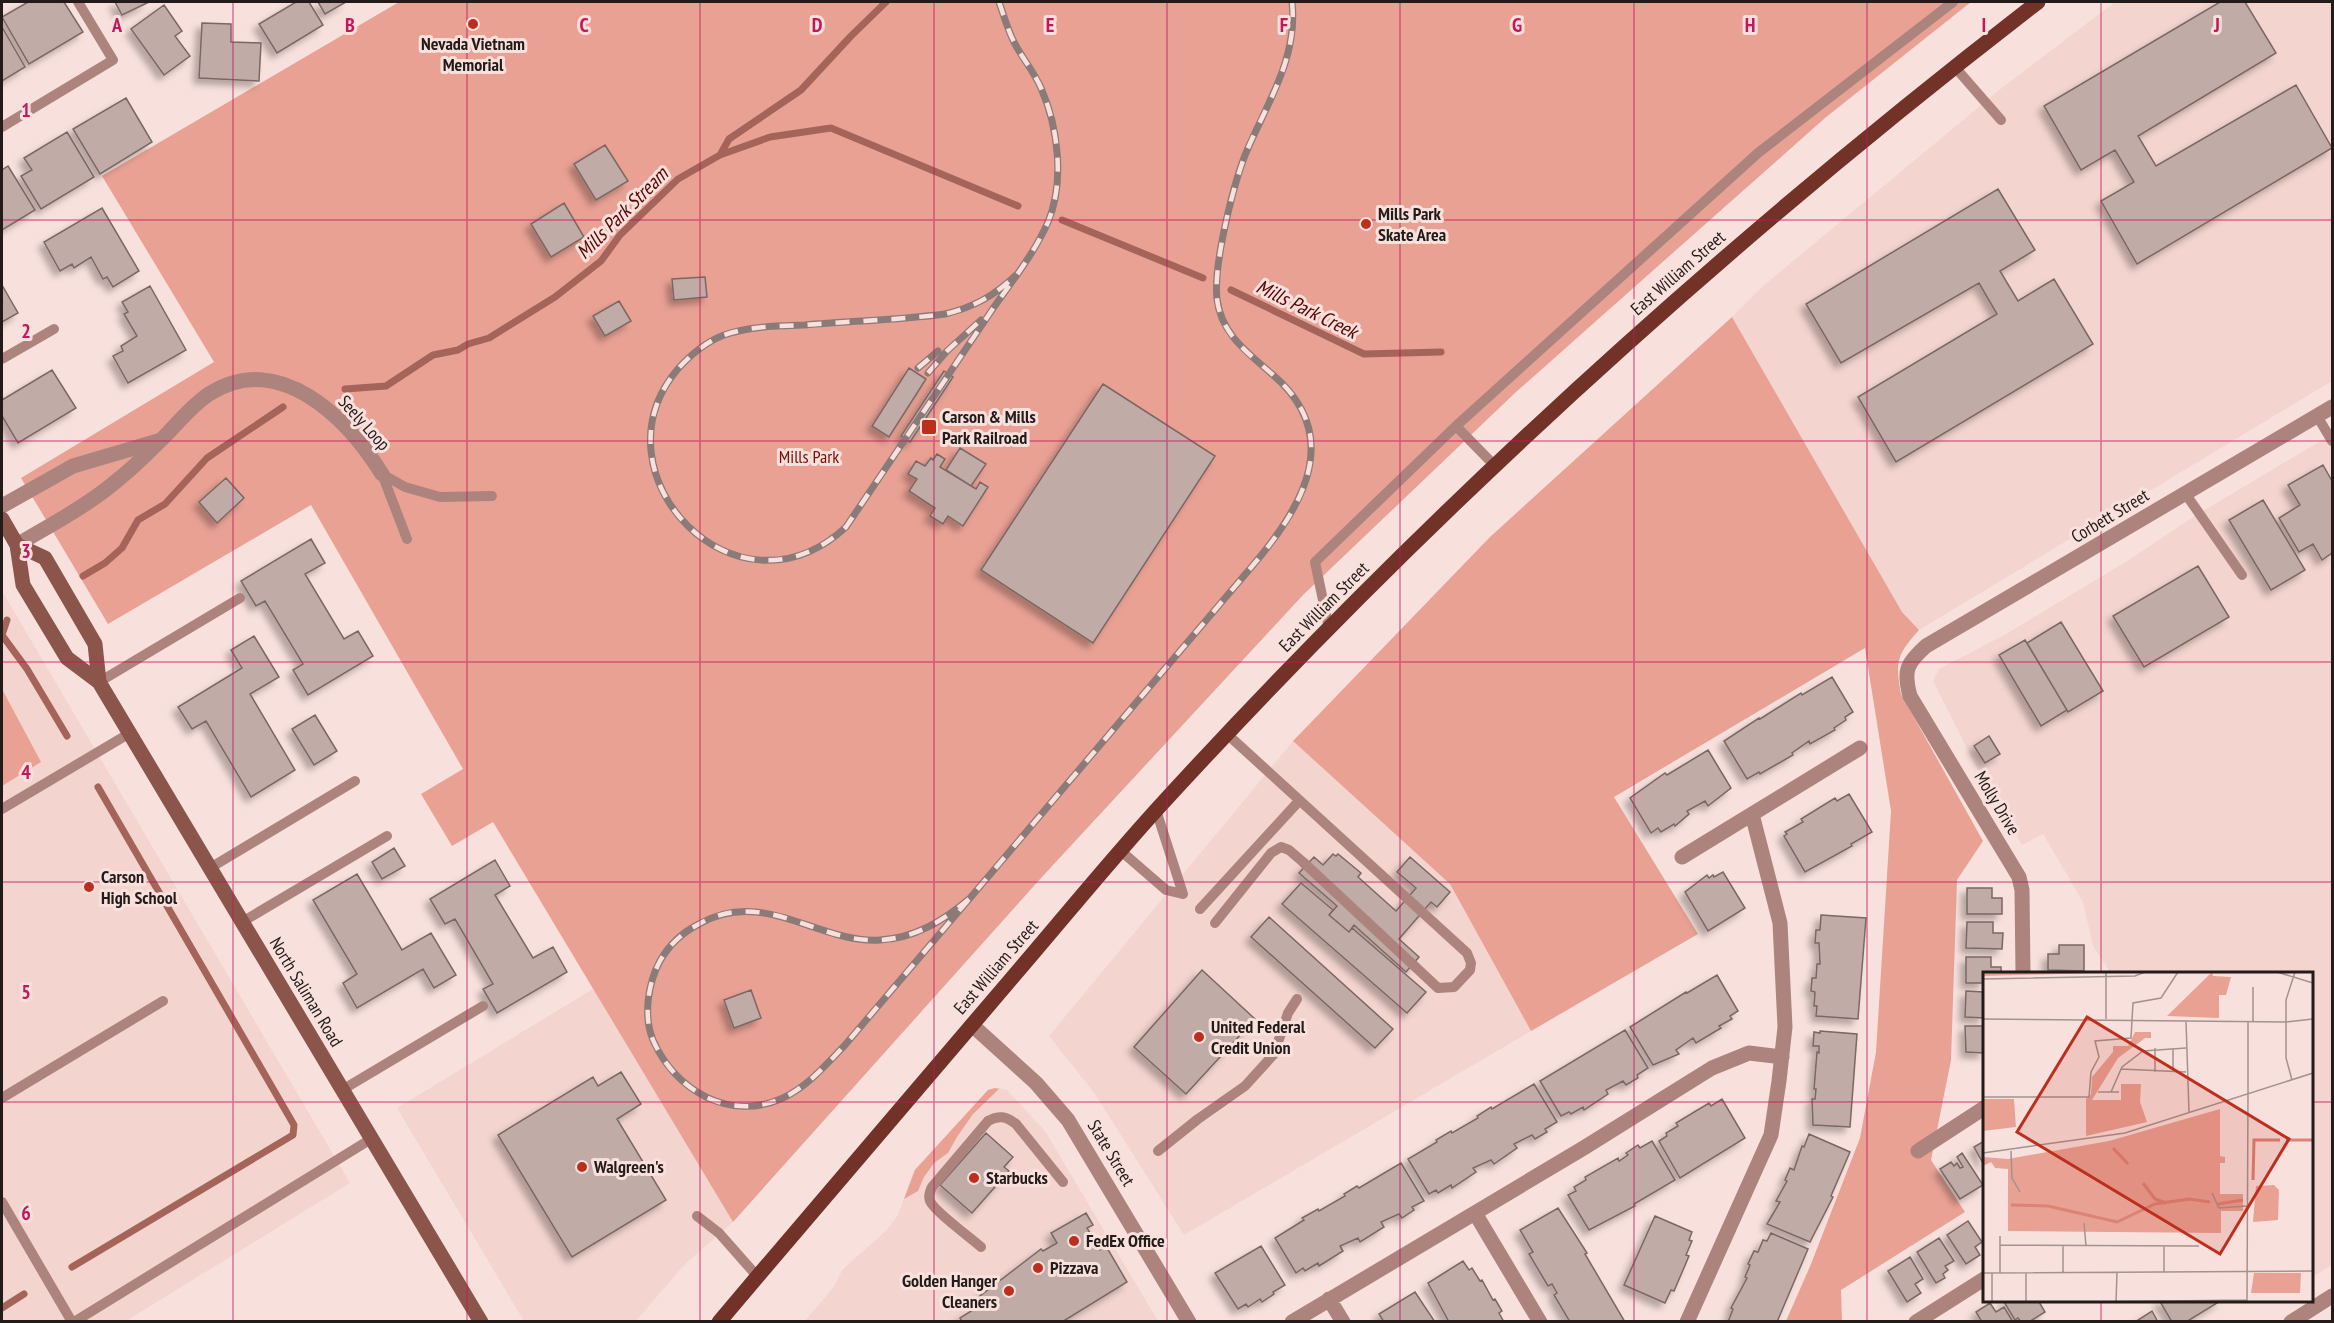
<svg xmlns="http://www.w3.org/2000/svg" width="2334" height="1323" viewBox="0 0 2334 1323" font-family="'PT Sans Narrow',sans-serif">
	<style>
		.built { fill: #f3d4ce }
		.green { fill: #e9a194 }
		.lines { fill: none; stroke-linecap: round; stroke-linejoin: round }
		.stream { stroke: #a46459; stroke-width: 7 }
		.building { fill: #c0aba7; stroke: #7b6763; stroke-width: 1.5; filter: url(#shadow) }
		.service { stroke: #ac847d; stroke-width: 10 }
		.minor { stroke: #ac847d; stroke-width: 15 }
		.tertiary { stroke: #ac847d; stroke-width: 15 }
		.secondary { stroke: #8c554b; stroke-width: 15 }
		.primary { stroke: #733228; stroke-width: 15 }
		.rail-casing { stroke: #8a7b78; stroke-width: 7 }
		.rail { stroke: #f8e1dd; stroke-width: 4.5; stroke-dasharray: 14; stroke-linecap: butt }
		.grid { fill: none; stroke: #c2185b; stroke-width: 1.5; stroke-opacity: 0.55 }
		.poi-dot { fill: #bc2f1e; stroke: #f8e1dd; stroke-width: 2 }
		.labels { text-anchor: middle; stroke-width: 6; stroke-linejoin: round; paint-order: stroke }
		.poi-label { font-size: 18px; font-weight: bold; fill: #231b19; stroke: #f8e1dd; text-anchor: start }
		.street-label { font-size: 18px; fill: #231b19; stroke: #f8e1dd }
		.park-label { font-size: 18px; fill: #7a0f04; stroke: #f8e1dd }
		.water-label { font-size: 20px; font-style: italic; fill: #570500; stroke: #f8e1dd }
		.inset-river { fill: none; stroke: #db8374; stroke-width: 3 }
		.inset-road { fill: none; stroke: #a3928f; stroke-width: 1.5 }
		.view { fill: #bc2f1e; fill-opacity: 0.15; stroke: #bc2f1e; stroke-width: 3 }
		.inset-edge { fill: none; stroke: #231b19; stroke-width: 3 }
		.grid-label { font-size: 20px; text-anchor: middle; font-weight: bold; fill: #c2185b; stroke: #f8e1dd; stroke-width: 6; stroke-linejoin: round; paint-order: stroke }
	</style>
	<defs>
		<filter id="shadow"><feDropShadow dx="-5.5" dy="5.5" stdDeviation="3" flood-color="#0004"/></filter>
	</defs>
	<rect width="100%" height="100%" fill="#f8e1dd"/>
	<!-- built -->
	<path class="built" d="M2115,2H2332V381L1919,630L1902,612L1732,317L1763,286L2003,87Z
		M2332,434V1265L2312,1277V974L2111,973L2093,946L2083,902L2043,834L2022,845L1978,770L1933,681L1939,669L2006,634L2129,560L2193,517Z
		M2,591L350,1183L126,1321H2Z
		M1293,741L1450,884L1531,1031L1184,1235L1095,1094L1049,1036Z
		M593,989L733,1222L684,1265L636,1321H524L397,1108Z
		M999,1088L1007,1090L1045,1131L1158,1321L804,1322L833,1288L843,1269L886,1231L898,1215L914,1170L989,1089Z"/>
	<!-- green -->
	<path class="green" d="M399,2H1971L1825,118L1516,392L1303,595L1041,878L733,1222L493,822L452,846L421,794L463,769L311,505L108,624L21,478L214,362L102,176Z
		M1732,317L1902,612L1919,630C1897,655 1895,661 1901,694L1983,841L1957,880L1951,1060L1931,1160L1965,1212L1841,1290L1842,1321H1786L1811,1264L1860,1138L1876,1052L1891,811L1865,648L1614,797L1698,934L1531,1031L1450,884L1293,741L1490,537Z
		M2,689L41,762L2,786Z
		M995,1088L999,1089L973,1114L957,1137L948,1153L934,1163L924,1177L918,1191L904,1199L915,1170L988,1090Z"/>
	<g class="lines">
		<!-- stream -->
		<path class="stream" d="M720,155L770,137L831,128L1018,206
			M1062,220L1203,278
			M1231,290L1364,354L1441,352
			M345,389L386,386L433,355L458,350L468,344L489,338L555,297L601,261L620,235L678,179L720,155L729,139L801,90L851,36L886,2
			M83,576L105,563L122,548L138,520L165,504L207,458L283,407
			M7,620L2,635L27,669L67,736
			M72,1267L293,1135L294,1125L98,787
			M2,1308L24,1294"/>
	</g>
	<!-- building -->
	<path class="building" d="M28,2H64L83,32L29,64L2,17Z
		M115,2H149L122,15Z
		M296,2H309L323,25L277,53L259,24Z
		M318,2H346L325,14Z
		M2220,2H2245L2276,53L2138,136L2156,166L2296,85L2332,148L2137,264L2101,201L2134,182L2115,150L2081,170L2044,106Z
		M164,5L182,31L175,36L190,56L164,75L131,29Z
		M202,23L231,24V42L261,43L259,81L199,78Z
		M2,27L25,67L2,81Z
		M126,98L152,142L100,174L73,129Z
		M67,132L94,177L41,209L21,176L32,170L24,158Z
		M605,145L628,181L596,200L574,164Z
		M8,166L35,210L2,230V170Z
		M1998,189L2035,250L2000,271L2018,301L2054,279L2093,344L1896,462L1858,397L1997,314L1979,283L1841,363L1806,304Z
		M564,203L584,237L551,257L531,224Z
		M102,208L139,271L113,287L107,277L103,279L91,257L74,268L72,264L60,271L44,242Z
		M705,277L707,297L674,300L672,279Z
		M2,285L18,313L2,322Z
		M150,286L186,350L128,383L113,356L123,351L121,346L137,336L124,314L128,312L122,302Z
		M619,301L631,321L605,336L593,316Z
		M909,368L926,379L889,437L872,426Z
		M52,370L76,408L18,443L2,416V400Z
		M944,371L953,377L910,442L901,436Z
		M1103,384L1215,456L1093,643L981,570Z
		M960,448L986,464L971,486L946,470Z
		M937,454L945,459L940,467L976,489L980,482L988,487L963,526L948,516L943,524L930,516L935,508L909,491L917,479L908,474L916,461L925,466L931,458L933,460Z
		M2323,465L2332,481V553L2322,560L2313,544L2299,552L2279,518L2300,505L2288,485Z
		M226,478L244,498L217,523L199,502Z
		M2263,500L2305,570L2271,590L2229,520Z
		M311,539L325,563L305,574L344,639L358,631L373,656L308,695L293,670L303,664L265,601L256,606L241,581Z
		M2198,566L2229,617L2144,667L2113,616Z
		M2061,622L2103,691L2068,712L2027,643Z
		M254,636L279,677L250,694L295,770L251,797L206,721L192,729L178,707L242,668L231,650Z
		M2025,640L2067,710L2041,726L1999,655Z
		M1832,677L1853,712L1845,717L1846,720L1834,728L1835,730L1810,744L1809,741L1792,753L1793,755L1760,774L1759,772L1747,779L1724,741L1759,718L1760,719L1801,693L1802,695Z
		M315,715L337,751L314,765L292,729Z
		M1989,736L2000,754L1985,763L1974,746Z
		M1708,750L1731,788L1708,806L1705,801L1687,811L1689,814L1675,826L1674,824L1661,832L1658,828L1651,833L1630,798L1665,773L1667,775Z
		M1849,794L1872,832L1851,844L1852,846L1805,872L1784,836L1787,834L1785,832L1803,822L1801,819L1835,798L1837,801Z
		M394,848L405,866L382,879L372,862Z
		M1333,854L1336,856L1338,854L1361,873L1358,877L1396,911L1416,888L1397,872L1410,857L1450,892L1437,907L1431,902L1399,939L1419,957L1406,972L1354,925L1349,932L1329,915L1337,906L1299,873L1314,857L1323,865Z
		M495,860L510,886L495,895L533,958L553,947L567,972L497,1013L483,989L493,984L455,919L445,924L430,899Z
		M1723,872L1745,908L1708,931L1685,892L1707,875L1709,878L1713,875L1714,877Z
		M357,874L402,950L431,933L456,975L434,988L423,969L357,1008L343,983L357,974L313,900Z
		M1301,883L1333,910L1329,915L1349,932L1352,928L1426,992L1407,1013L1282,904Z
		M1967,888H1992V898H2002V914H1967Z
		M1821,915L1866,918L1858,1019L1816,1016L1817,1006H1814L1815,992L1811,991L1812,978H1816L1817,964H1820L1819,943H1815L1816,930H1820Z
		M1269,917L1393,1029L1375,1048L1251,937Z
		M1967,922H1993V933H2003L2002,949L1966,948Z
		M2059,945H2084V971L2048,970V954H2059Z
		M1966,957H1991V967H2001V974H1984V983H1966Z
		M1202,970L1255,1019L1186,1094L1134,1047Z
		M1717,975L1738,1011L1730,1016L1732,1019L1719,1026L1721,1028L1696,1043L1693,1038L1676,1050L1679,1054L1653,1065L1630,1027L1686,992L1687,993Z
		M751,990L761,1018L734,1028L724,1000Z
		M1966,991L1984,992V1018L1965,1017Z
		M1965,1026H1984V1053L1966,1052Z
		M1625,1030L1648,1068L1637,1075L1638,1078L1626,1085L1623,1081L1606,1090L1608,1094L1584,1110L1583,1107L1571,1114L1569,1112L1561,1116L1540,1081Z
		M1820,1031L1857,1034L1850,1127L1813,1125L1812,1099H1815L1816,1089H1814L1817,1052L1819,1053V1046H1813L1814,1032L1820,1033Z
		M621,1072L641,1104L617,1119L666,1200L572,1257L498,1135L593,1077L598,1086Z
		M1534,1084L1557,1122L1545,1129L1547,1132L1535,1139L1532,1135L1514,1144L1517,1148L1494,1164L1491,1160L1473,1168L1476,1172L1452,1188L1451,1185L1438,1193L1436,1190L1429,1194L1408,1159L1437,1142L1436,1140L1451,1131L1452,1133L1478,1118L1477,1116L1491,1107L1492,1109Z
		M1722,1099L1745,1138L1680,1178L1659,1141L1667,1136L1666,1133L1678,1126L1676,1123L1709,1103L1711,1106Z
		M986,1133L1013,1157L1004,1167L1009,1171L972,1213L940,1185Z
		M1809,1134L1850,1152L1831,1196L1833,1197L1810,1242L1767,1224L1780,1202L1776,1201L1787,1181L1785,1180L1790,1168L1794,1170L1802,1146L1804,1147Z
		M1652,1141L1675,1180L1634,1204L1635,1206L1589,1230L1568,1195L1576,1191L1574,1187L1586,1180L1585,1177L1618,1158L1619,1161L1628,1155L1626,1153L1638,1145L1640,1148Z
		M1984,1141V1165L1974,1147Z
		M1962,1153L1983,1185L1960,1199L1940,1169L1951,1162L1954,1166L1957,1163L1960,1168L1963,1167L1957,1157Z
		M1401,1163L1424,1201L1412,1207L1414,1210L1402,1218L1399,1214L1381,1222L1384,1227L1360,1242L1358,1238L1340,1246L1343,1251L1319,1266L1318,1263L1305,1271L1303,1268L1296,1273L1275,1238L1304,1220L1302,1218L1318,1209L1319,1211L1345,1196L1344,1194L1357,1186L1359,1188Z
		M1558,1208L1587,1253L1585,1254L1625,1322H1570L1554,1295L1557,1293L1552,1284L1548,1286L1529,1254L1533,1252L1520,1230Z
		M1086,1213L1093,1225L1087,1228L1100,1250L1106,1246L1127,1282L1062,1322H962L960,1318L984,1303L980,1296L1041,1249L1043,1251L1057,1243L1051,1233Z
		M1655,1216L1692,1232L1689,1240L1692,1241L1686,1255L1689,1256L1674,1291L1671,1290L1665,1303L1624,1285Z
		M1968,1221L1982,1242L1975,1247L1980,1255L1966,1264L1947,1235Z
		M1771,1233L1808,1249L1777,1322H1728L1733,1309L1731,1308L1747,1278L1745,1277L1750,1265L1748,1264L1754,1251L1758,1252L1763,1240L1767,1241Z
		M1939,1238L1954,1261L1945,1266L1948,1270L1943,1274L1945,1278L1936,1283L1917,1252Z
		M1261,1246L1285,1285L1273,1292L1274,1294L1262,1302L1260,1299L1248,1307L1246,1304L1238,1309L1215,1273Z
		M1910,1257L1923,1279L1915,1284L1921,1293L1907,1302L1888,1271Z
		M1463,1261L1469,1270L1472,1268L1480,1281L1482,1280L1493,1300L1495,1299L1502,1311L1499,1313L1504,1322H1449L1428,1283Z
		M1415,1292L1435,1322H1384L1379,1314Z
		M2005,1300H2038L2045,1312L2029,1322H2021L2018,1318L2015,1320L2004,1302Z
		M2159,1300H2222L2186,1322H2172Z
		M1990,1303L1996,1312L2004,1307L2013,1322H1982L1976,1312Z
		M2152,1311L2158,1322H2135Z"/>
	<g class="lines">
		<!-- service -->
		<path class="service" d="M1954,66L2001,120
			M2,127L113,60L78,2
			M2,359L54,329
			M2317,416L2332,441
			M1495,466L1456,426L1758,153L1953,2
			M382,474L405,487L440,497L492,496
			M382,474L407,539
			M2185,493L2242,575
			M1329,629L1315,562L1456,426
			M99,682L240,598
			M2,809L130,733
			M1156,810L1183,894
			M1121,851L1166,890L1183,894
			M210,868L355,781
			M1200,909L1299,801
			M242,922L387,836
			M1215,923L1271,853L1281,847L1289,850L1303,862L1438,988L1454,987L1470,970L1471,963L1467,953L1227,734
			M342,1090L483,1006
			M2,1098L163,1001
			M1158,1151L1198,1119L1245,1086L1274,1054L1288,1013L1297,999
			M2,1202L72,1322
			M697,1216L719,1233L757,1276
			M981,1247C971,1238 934,1211 930,1201C928,1196 930,1191 932,1187L988,1121C999,1115 1006,1116 1016,1124L1063,1182
			M74,1322L371,1139"/>
		<!-- minor -->
		<path class="minor" d="M2,506L73,466L158,441
			M17,545C52,524 89,505 120,478C135,466 149,452 163,438C178,423 191,406 209,394C279,349 347,418 382,474
			M1682,857L1860,748
			M2023,974L2022,890L2019,877L1910,696C1903,670 1907,663 1926,646L2332,407
			M972,1025L1036,1083L1068,1120L1189,1322
			M1918,1151L1984,1108
			M1475,1213L1540,1322
			M1329,1299L1343,1322
			M1292,1322L1582,1149L1712,1068L1749,1053L1782,1057
			M1687,1322L1771,1135L1779,1081L1785,1027L1780,923L1752,814
			M1916,1322L1984,1279"/>
		<!-- tertiary -->
		<path class="tertiary" d="M2291,1322L2332,1296"/>
		<!-- secondary -->
		<path class="secondary" d="M2,519L17,545L23,585L67,658L99,682L481,1322
			M17,545L45,558L95,644L99,682"/>
		<!-- primary -->
		<path class="primary" d="M719,1322C816,1207 914,1093 1012,978C1061,921 1108,863 1159,807C1427,514 1723,245 2038,2"/>
		<defs>
			<path id="rail" d="M999,2C1004,16 1008,31 1015,44C1023,59 1034,72 1041,88C1058,127 1065,181 1048,222C1035,252 1013,280 994,307L846,527C736,629 590,474 677,370C690,355 706,342 724,335C750,326 778,326 805,325C852,321 899,320 945,314C974,307 994,296 1016,275
				M918,368L938,351
				M928,373L947,351L981,320
				M969,899C943,921 915,938 880,940C819,944 764,887 699,924C683,932 669,945 660,961C648,983 643,1016 653,1040C675,1091 730,1122 783,1098C808,1086 826,1065 845,1045L1254,564C1304,505 1344,435 1272,374C1248,353 1221,334 1217,299C1213,265 1234,180 1248,148C1269,100 1298,56 1292,2"/>
		</defs>
		<!-- rail casing -->
		<use href="#rail" class="rail-casing"/>
		<!-- rail -->
		<use href="#rail" class="rail"/>
	</g>
	<!-- grid -->
	<path class="grid" d="M233,2V1322M467,2V1322M700,2V1322M934,2V1322M1167,2V1322M1400,2V1322M1634,2V1322M1867,2V1322M2101,2V974M2,220H2332M2,441H2332M2,662H2332M2,882H2332M2,1102H1984M2312,1102H2332M2101,1300V1322"/>
	<!-- markers -->
	<g class="poi-dot">
		<circle cx="473" cy="24" r="6"/>
		<circle cx="1366" cy="224" r="6"/>
		<rect x="921" y="419" width="16" height="16" rx="3"/>
		<circle cx="89" cy="887" r="6"/>
		<circle cx="1199" cy="1037" r="6"/>
		<circle cx="582" cy="1167" r="6"/>
		<circle cx="974" cy="1178" r="6"/>
		<circle cx="1074" cy="1241" r="6"/>
		<circle cx="1038" cy="1268" r="6"/>
		<circle cx="1009" cy="1291" r="6"/>
	</g>
	<g class="labels">
		<!-- poi labels -->
		<g class="poi-label">
			<text x="473" y="50" text-anchor="middle">Nevada Vietnam<tspan x="473" dy="21">Memorial</tspan></text>
			<text x="1378" y="220">Mills Park<tspan x="1378" dy="21">Skate Area</tspan></text>
			<text x="942" y="423">Carson &amp; Mills<tspan x="942" dy="21">Park Railroad</tspan></text>
			<text x="101" y="883">Carson<tspan x="101" dy="21">High School</tspan></text>
			<text x="1211" y="1033">United Federal<tspan x="1211" dy="21">Credit Union</tspan></text>
			<text x="594" y="1173">Walgreen's</text>
			<text x="986" y="1184">Starbucks</text>
			<text x="1086" y="1247">FedEx Office</text>
			<text x="1050" y="1274">Pizzava</text>
			<text x="997" y="1287" text-anchor="end">Golden Hanger<tspan x="997" dy="21">Cleaners</tspan></text>
		</g>
		<!-- street labels -->
		<g class="street-label">
			<text transform="translate(1678 273) rotate(-41)" y="6">East William Street</text>
			<text transform="translate(364 423) rotate(48)" y="6">Seely Loop</text>
			<text transform="translate(2110 516) rotate(-31)" y="6">Corbett Street</text>
			<text transform="translate(1324 607) rotate(-45)" y="6">East William Street</text>
			<text transform="translate(1997 803) rotate(59)" y="6">Molly Drive</text>
			<text transform="translate(996 967) rotate(-49)" y="6">East William Street</text>
			<text transform="translate(306 992) rotate(59)" y="6">North Saliman Road</text>
			<text transform="translate(1111 1153) rotate(59)" y="6">State Street</text>
		</g>
		<!-- park labels -->
		<g class="park-label">
			<text x="809" y="463">Mills Park</text>
		</g>
		<!-- water labels -->
		<g class="water-label">
			<text transform="translate(622 213) rotate(-45)" y="7">Mills Park Stream</text>
			<text transform="translate(1307 309) rotate(26)" y="7">Mills Park Creek</text>
		</g>
	</g>
	<!-- overview -->
	<g transform="translate(1983 972)">
		<rect width="330" height="330" fill="#f8e1dd"/>
		<path d="M0,0H110V1L0,4ZM229,0L230,4L248,5L243,23H236V46L184,44ZM152,60H168V66H162L135,86L109,128H138V112H158L157,130L164,150L103,164V127L108,122L109,105L130,80V74H145ZM0,127H31L33,155L0,159ZM237,137V184L242,185V191H237V222H260V239H238V261L25,259V197L12,196L8,190L0,194V185L25,187L126,169ZM291,213L296,218L295,248L270,250L273,214ZM271,301H318L317,321H268Z" fill="#e9a194"/>
		<path class="inset-river" d="M303,168H330M130,176L145,192M270,208L271,168H297M160,211L172,227L183,231M235,232L260,228M28,233L65,234L134,250L172,232L206,227L227,230"/>
		<path class="inset-road" d="M294,0L330,11M0,7L152,4L162,0M0,47L303,50L330,47M123,47V0M203,49L206,140M270,50V15M138,97L203,100M172,100V76M190,100V76M309,108L303,86V28L312,0M115,120H136M128,120L139,95L160,79L203,76M265,123V50M0,125H106L108,100L116,85L112,69L148,66L150,31L178,26L195,0M28,179L29,206L37,220M0,181L142,161L330,101M229,221L236,236L264,234M101,251L103,274M17,264V301M17,273L216,274M181,274V301M0,301L330,299M80,301V274M9,330V301M43,330V301M105,330L264,328M133,330L134,301M264,330L265,123"/>
		<path class="view" d="M104,45L306,167L237,282L34,160Z"/>
		<rect width="330" height="330" class="inset-edge"/>
	</g>
	<g class="grid-label">
		<text x="117" y="32">A</text>
		<text x="350" y="32">B</text>
		<text x="584" y="32">C</text>
		<text x="817" y="32">D</text>
		<text x="1050" y="32">E</text>
		<text x="1284" y="32">F</text>
		<text x="1517" y="32">G</text>
		<text x="1750" y="32">H</text>
		<text x="1984" y="32">I</text>
		<text x="2217" y="32">J</text>
		<text x="26" y="117">1</text>
		<text x="26" y="338">2</text>
		<text x="26" y="558">3</text>
		<text x="26" y="779">4</text>
		<text x="26" y="999">5</text>
		<text x="26" y="1220">6</text>
	</g>
	<!-- border -->
	<rect width="2334" height="1323" fill="none" stroke="#231b19" stroke-width="6"/>
</svg>
